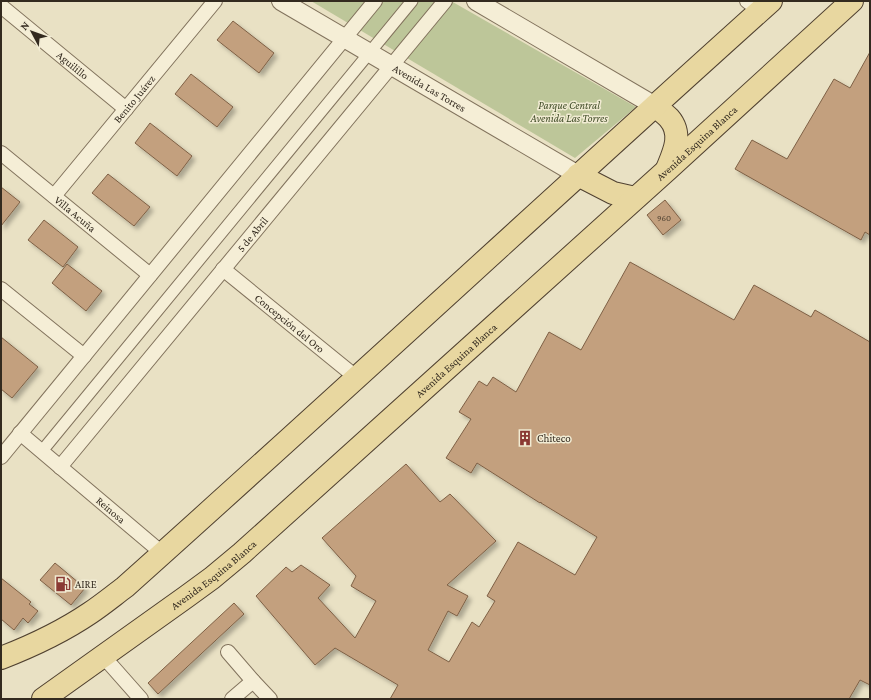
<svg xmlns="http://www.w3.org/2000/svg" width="871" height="700" viewBox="0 0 871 700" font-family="'Crimson Pro',serif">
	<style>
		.green { fill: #bdc699 }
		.building { fill: #c3a07e; stroke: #7e6045; filter: url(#shadow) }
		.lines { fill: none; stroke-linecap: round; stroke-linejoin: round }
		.pedestrian-casing { stroke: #82735d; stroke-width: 13 }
		.minor-casing { stroke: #82735d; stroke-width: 16 }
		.tertiary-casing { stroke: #82735d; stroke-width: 20 }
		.primary-casing { stroke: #504130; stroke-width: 24 }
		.pedestrian { stroke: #f5eed6; stroke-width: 11 }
		.minor { stroke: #f5eed6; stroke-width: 14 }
		.tertiary { stroke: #f5eed6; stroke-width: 18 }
		.primary { stroke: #e8d7a0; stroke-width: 22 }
		.labels { text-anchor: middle; stroke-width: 3; stroke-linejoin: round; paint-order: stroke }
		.number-label { font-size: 9px; fill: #574837 }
		.street-label { font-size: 11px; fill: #332a1f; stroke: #f1ebd3 }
		.park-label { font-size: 11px; font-style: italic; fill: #414d28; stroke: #f1ebd3 }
		.poi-label { font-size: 11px; fill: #332a1f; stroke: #f1ebd3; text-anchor: start }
	</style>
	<defs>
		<filter id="shadow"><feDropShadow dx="3.5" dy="3.5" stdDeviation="2" flood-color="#0004"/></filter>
	</defs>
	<rect width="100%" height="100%" fill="#e9e1c4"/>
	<!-- green -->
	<path class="green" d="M311,1H451L636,107L575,158Z"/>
	<!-- building -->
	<path class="building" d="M233,21L274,53L259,73L217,40Z
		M870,52V235L865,232L861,240L735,169L752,140L787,159L834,79L850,88Z
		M191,74L233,107L217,127L175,94Z
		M150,123L192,156L177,176L135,143Z
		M108,174L150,207L134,226L92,193Z
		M1,187L20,202L1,226Z
		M665,200L681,220L663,235L647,215Z
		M44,220L78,247L63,267L28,240Z
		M630,262L734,320L754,285L811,317L815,310L870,342V685L860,680L849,699H390L398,685L335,648L315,665L256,596L286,567L292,572L301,565L330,585L318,598L355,638L376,601L351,586L356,576L322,538L406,464L440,502L450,494L496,541L447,585L468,596L457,616L448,611L428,650L449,662L472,622L479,627L495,601L487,596L518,542L575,575L597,537L541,503V502L540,503L477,463L471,473L446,458L471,419L459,412L479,381L487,386L493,377L516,392L549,332L581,350Z
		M67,264L102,291L86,311L52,283Z
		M1,337L38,367L12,398L1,389Z
		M55,563L85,588L71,605L40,580Z
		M1,578L31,602L29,604L38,611L28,623L23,618L14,630L1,619Z
		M234,603L244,614L158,694L148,683Z"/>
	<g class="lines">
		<defs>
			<path id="pedestrian" d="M42,451L412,1"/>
			<g id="minor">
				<path d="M747,1L760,11"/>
				<path id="s1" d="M1,6L126,109"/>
				<path id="s2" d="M1,153L150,275"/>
				<path id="s3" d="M54,196L215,1"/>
				<path id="s4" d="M223,269L357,378"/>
				<path d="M1,289L84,356"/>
				<path id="s5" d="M20,433L162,553"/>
				<path d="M1,457L375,1"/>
				<path id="s6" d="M60,467L445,1"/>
				<path d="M228,652L253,681L270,699"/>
				<path d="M103,656L141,699"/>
				<path d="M232,699L253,681"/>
			</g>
			<g id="tertiary">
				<path id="s7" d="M281,1L578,175"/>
				<path d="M476,1L655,106"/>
			</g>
			<g id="primary">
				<path d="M655,106C660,110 665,114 669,118C683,134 674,152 667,169"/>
				<path d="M578,175L613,193L635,198"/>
				<path d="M1,658C32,646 62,632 90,613C102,605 113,596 125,587C342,393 555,195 771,1"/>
				<path id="s8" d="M43,699L186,597L212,578L242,553L667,170L852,1"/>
			</g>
		</defs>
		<!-- pedestrian casing -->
		<use href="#pedestrian" class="pedestrian-casing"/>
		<!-- minor casing -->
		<use href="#minor" class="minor-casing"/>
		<!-- tertiary casing -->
		<use href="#tertiary" class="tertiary-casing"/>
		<!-- primary casing -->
		<use href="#primary" class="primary-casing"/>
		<!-- pedestrian -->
		<use href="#pedestrian" class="pedestrian"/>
		<!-- minor -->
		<use href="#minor" class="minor"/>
		<!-- tertiary -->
		<use href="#tertiary" class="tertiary"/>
		<!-- primary -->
		<use href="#primary" class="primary"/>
	</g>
	<!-- icons -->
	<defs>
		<symbol id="building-bare" viewBox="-9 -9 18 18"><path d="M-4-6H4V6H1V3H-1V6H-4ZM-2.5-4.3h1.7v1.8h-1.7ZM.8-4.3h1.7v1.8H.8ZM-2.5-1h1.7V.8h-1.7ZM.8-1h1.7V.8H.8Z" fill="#8a3933" stroke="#f1ebd3" stroke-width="2.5" paint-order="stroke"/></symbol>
		<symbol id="fuel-bare" viewBox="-9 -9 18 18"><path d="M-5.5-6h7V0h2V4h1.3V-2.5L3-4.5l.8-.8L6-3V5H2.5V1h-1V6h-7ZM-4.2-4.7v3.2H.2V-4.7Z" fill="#8a3933" stroke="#f1ebd3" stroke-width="2.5" paint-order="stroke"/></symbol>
	</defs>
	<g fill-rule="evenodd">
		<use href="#building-bare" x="514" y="427" width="22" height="22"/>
		<use href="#fuel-bare" x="52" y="573" width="22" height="22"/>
	</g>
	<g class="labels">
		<!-- number labels -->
		<g class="number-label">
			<text x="664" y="221">960</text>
		</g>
		<!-- street labels -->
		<g class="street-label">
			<text dy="4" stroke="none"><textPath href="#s1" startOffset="93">Aguilillo</textPath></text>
			<text dy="4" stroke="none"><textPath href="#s7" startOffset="172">Avenida Las Torres</textPath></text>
			<text dy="4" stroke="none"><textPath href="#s3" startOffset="126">Benito Juárez</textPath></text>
			<text dy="4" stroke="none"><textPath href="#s8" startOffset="859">Avenida Esquina Blanca</textPath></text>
			<text dy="4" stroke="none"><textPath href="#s2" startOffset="96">Villa Acuña</textPath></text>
			<text dy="4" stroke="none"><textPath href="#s6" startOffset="302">5 de Abril</textPath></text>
			<text dy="4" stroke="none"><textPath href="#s4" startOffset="86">Concepción del Oro</textPath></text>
			<text dy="4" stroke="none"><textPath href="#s8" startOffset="535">Avenida Esquina Blanca</textPath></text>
			<text dy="4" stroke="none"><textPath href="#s5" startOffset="119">Reinosa</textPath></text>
			<text dy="4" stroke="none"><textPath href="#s8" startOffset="211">Avenida Esquina Blanca</textPath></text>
		</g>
		<!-- park labels -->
		<g class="park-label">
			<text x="569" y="109">Parque Central<tspan x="569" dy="13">Avenida Las Torres</tspan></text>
		</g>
		<!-- poi labels -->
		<g class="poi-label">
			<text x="537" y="442">Chiteco</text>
			<text x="75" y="588">AIRE</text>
		</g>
	</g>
	<!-- border -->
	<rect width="871" height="700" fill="none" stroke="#332a1f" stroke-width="4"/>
	<!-- north arrow -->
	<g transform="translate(32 32) rotate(311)" stroke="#f1ebd3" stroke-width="3" paint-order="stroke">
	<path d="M0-3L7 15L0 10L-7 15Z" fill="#332a1f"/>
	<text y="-6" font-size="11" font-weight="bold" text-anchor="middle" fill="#332a1f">N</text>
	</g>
</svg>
